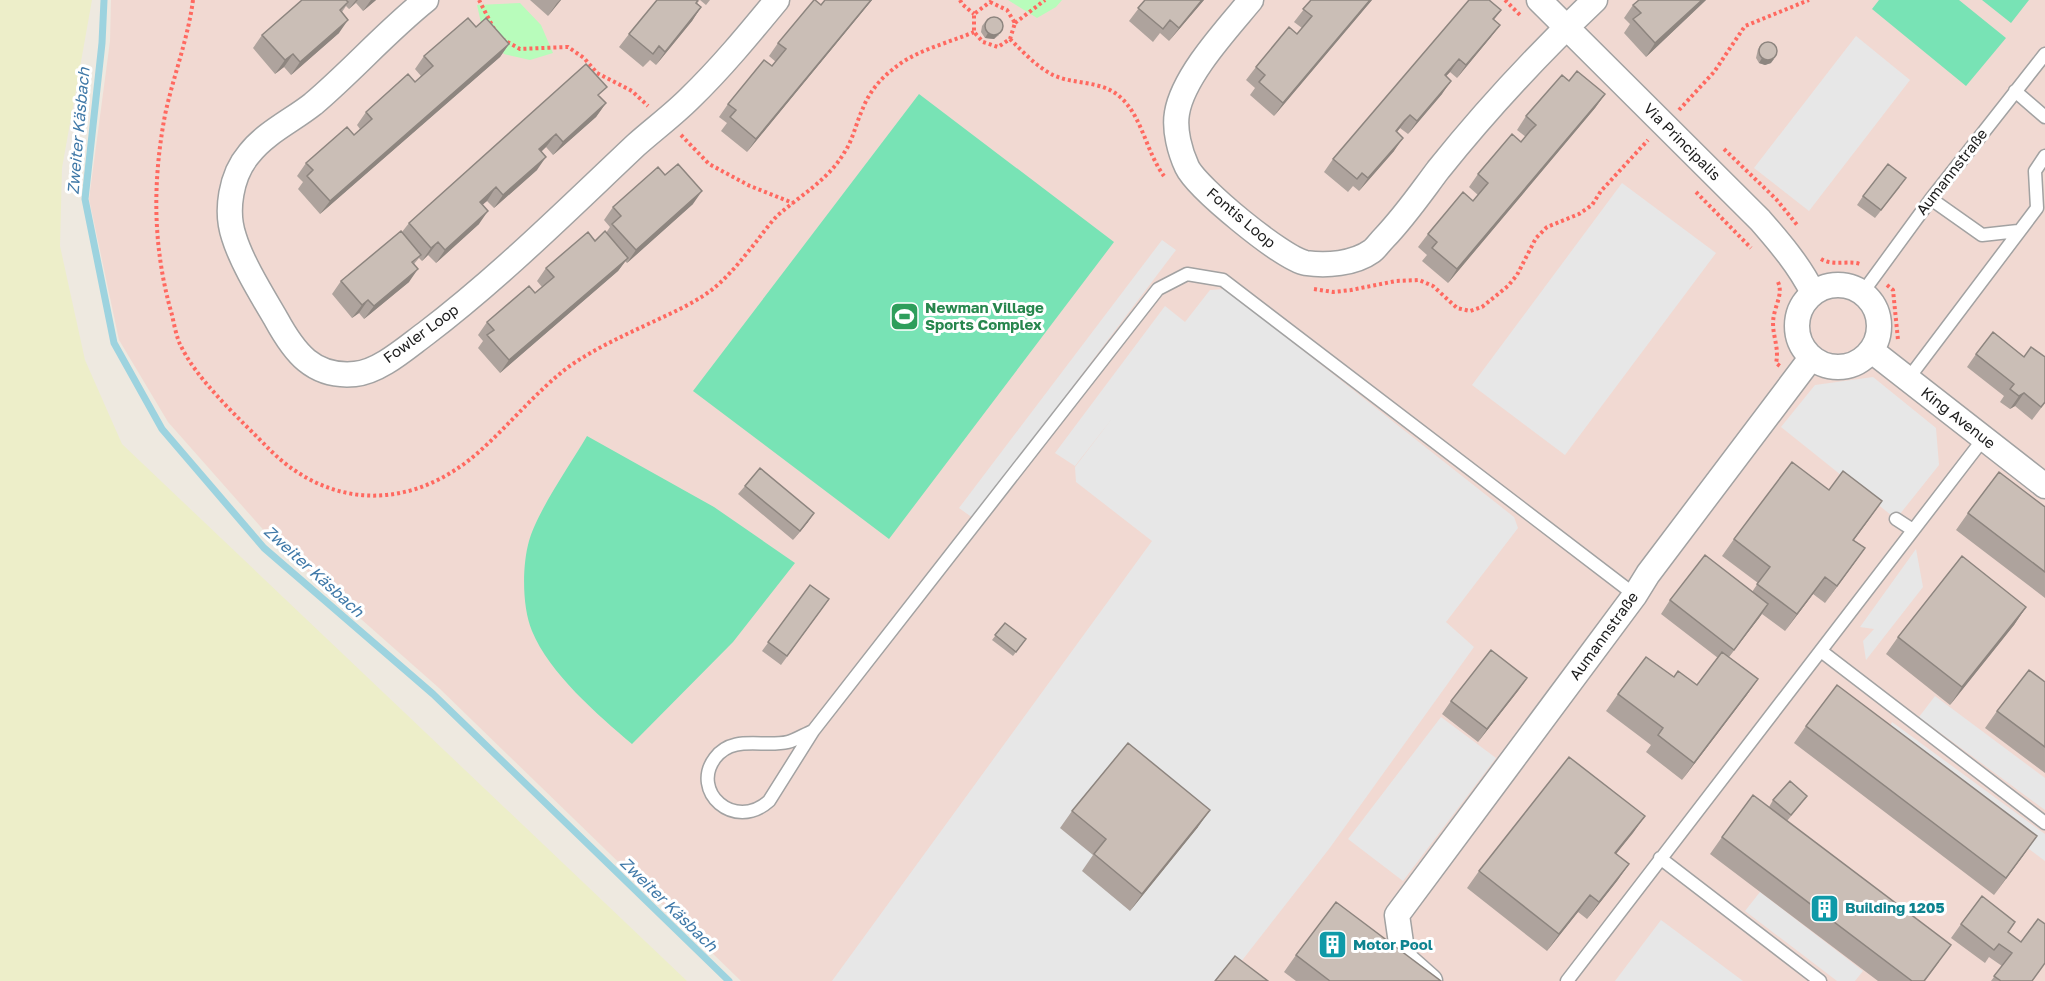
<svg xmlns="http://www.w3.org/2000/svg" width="2045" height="981" viewBox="0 0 2045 981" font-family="'Golos Text',sans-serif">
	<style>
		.military { fill: #f1d9d2 }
		.farmland { fill: #edeec9 }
		.park { fill: #b8fcbb }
		.pitch { fill: #78e3b5 }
		.parking { fill: #e7e7e7 }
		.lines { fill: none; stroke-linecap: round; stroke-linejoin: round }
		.stream { stroke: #9dd3df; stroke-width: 7 }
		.service-casing { stroke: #a2a2a2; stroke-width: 15 }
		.minor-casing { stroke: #a2a2a2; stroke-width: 27 }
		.path { stroke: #ff6960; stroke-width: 4; stroke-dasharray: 3 3; stroke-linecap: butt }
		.service { stroke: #fff; stroke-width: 12 }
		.minor { stroke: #fff; stroke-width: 24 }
		.wall { fill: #aea39d }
		.shaded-wall { fill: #8d857f }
		.building { fill: #cabeb6; stroke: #8d857f; stroke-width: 1.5 }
		.labels { text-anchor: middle; stroke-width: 6; stroke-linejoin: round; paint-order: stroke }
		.street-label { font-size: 15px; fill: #1b1b1b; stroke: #fff }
		.leisure-label { font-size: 15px; font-weight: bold; fill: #27864d; stroke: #fff; text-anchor: start }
		.culture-label { font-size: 15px; font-weight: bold; fill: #0d838f; stroke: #fff; text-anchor: start }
		.water-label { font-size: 16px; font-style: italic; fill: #4079a8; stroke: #fff }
	</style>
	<rect width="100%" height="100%" fill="#eee9e0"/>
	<!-- military -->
	<path class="military" d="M111,0H2045V981H741L439,688L275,543L168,422L119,340L89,199L110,41Z"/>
	<!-- farmland -->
	<path class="farmland" d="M0,0H92L62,168L60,246L85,360L122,444L687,981H0Z"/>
	<!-- park -->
	<path class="park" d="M1008,0H1062L1056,7L1037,18Z
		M520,3L541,25L553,53L530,60L504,54L482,27L477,5Z"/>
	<!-- pitch -->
	<path class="pitch" d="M1879,0H1959L2006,38L1966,86L1872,9Z
		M1982,0H2029L2011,23Z
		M919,94L1114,242L889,539L693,391Z
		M587,436L714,507L795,563L733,642L632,744C598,715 549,673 532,631C522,607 522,566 529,541C538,510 570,465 587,436Z"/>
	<!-- parking -->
	<path class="parking" d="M1856,36L1910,80L1809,211L1754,168Z
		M1622,183L1716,253L1565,455L1472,385Z
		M1162,240L1176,250L973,518L959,508Z
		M1225,289L1514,517L1518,528L1446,622L1474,647L1329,849L1226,981H832L1152,541L1076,482L1075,467L1114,416L1075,466L1055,453L1165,306L1185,322L1210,290Z
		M1873,377L1936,428L1939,465L1896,519L1781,427L1815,385Z
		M1916,549L1923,587L1866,660L1863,641L1874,629L1860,627Z
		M1935,696L2045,778V810L1919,717Z
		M1441,717L1496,758L1403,881L1348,839Z
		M1892,722L2045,834V861L1884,741Z
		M1760,892L1863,971L1855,981H1837L1745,911Z
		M1661,920L1743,981H1615Z"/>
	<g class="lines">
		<!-- stream -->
		<path class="stream" d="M104,0L102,43L85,199L114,343L162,429L264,548L433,694L729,981"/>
		<defs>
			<path id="service" d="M2015,91L2045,117
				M1931,199L1982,235L2018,231
				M1863,292L1931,199L2045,54
				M1908,379L2037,208L2035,171L2045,156
				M1896,519L1913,530
				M1821,651L2045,823
				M813,731L1158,289L1187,274L1223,280L1635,595
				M813,731L769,801C734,832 690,791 715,758C733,734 763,748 788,742C796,740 805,734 813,731Z
				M1660,858L1820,981
				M1567,981L1984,438"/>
			<path id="minor" d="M426,0C386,32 352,71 313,104C293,120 265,133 249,154C231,175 225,211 234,237C242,263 262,295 276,319C294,352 313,378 355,374C379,372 406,348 425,334C501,276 567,210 636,145C654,129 673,115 690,98C721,68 749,34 777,0
				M1251,0C1227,29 1183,76 1177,113C1174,130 1180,152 1187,167C1197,188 1283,259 1306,263C1326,266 1354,264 1372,251C1376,248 1380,242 1384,238C1405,216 1420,194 1438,170C1486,110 1539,53 1595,0
				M1539,0L1760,220C1780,243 1799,265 1813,293
				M1797 326a41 41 0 1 1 82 0a41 41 0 1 1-82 0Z
				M1872,351L2045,486
				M1430,981L1403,957L1397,915L1635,595L1648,574L1811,358"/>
		</defs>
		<!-- service casing -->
		<use href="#service" class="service-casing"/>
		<!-- minor casing -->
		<use href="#minor" class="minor-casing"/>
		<!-- path -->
		<path class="path" d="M193,0C188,39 173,77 165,115C152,184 153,249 172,315C174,324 176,334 179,342C195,379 241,420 269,449C332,512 415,510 481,450C510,424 536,392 567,368C595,348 627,334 659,319C678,310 698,301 714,288C730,275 743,258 756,242C763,233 770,223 778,215C801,195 828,180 844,153C853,140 856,123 863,108C869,93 879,80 892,70C915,50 946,44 974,32
			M479,0L494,29
			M960,0L962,4L974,14
			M1505,0L1521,16
			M990,2L1007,10L1015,23L1010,39L998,47L983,42L974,32V14Z
			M1015,23L1045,0
			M502,39L520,49L568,47L584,58L597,73L632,91L648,106
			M1010,39C1023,52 1037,67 1053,75C1074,85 1100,80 1119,96C1142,115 1146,152 1164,176
			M1679,110L1714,72L1745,26L1809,0
			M681,135L709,164L750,186L793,203
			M1724,149L1776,199L1798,226
			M1696,192L1751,248
			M1821,259C1834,267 1851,259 1862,265
			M1778,282C1783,293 1776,304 1774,315C1770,332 1780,346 1776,363L1780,366
			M1887,285L1893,290L1898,340
			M1314,289L1333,292L1351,290L1396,281L1419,280L1433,286L1457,308L1470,311L1482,307L1508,286L1517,275L1536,238L1547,227L1579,214L1592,205L1601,191L1648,140"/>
		<!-- service -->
		<use href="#service" class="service"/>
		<!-- minor -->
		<use href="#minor" class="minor"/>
	</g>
	<!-- wall -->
	<path class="wall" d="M302,0H376L363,11L356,3L349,9L346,6L342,12L339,33L291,75L284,67L275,74L253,48L262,35Z
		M530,0H561L548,16Z
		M700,0L697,3L701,7L692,21L656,65L650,60L643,67L619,47L629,34Z
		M700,0H710L706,5Z
		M825,0H872L747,152L721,131L727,123L719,117L728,104L772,66L776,62L769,56L778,43L821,5Z
		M1145,0H1204L1169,41L1160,33L1153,42L1129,21Z
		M1311,0H1372L1274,116L1250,95L1255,88L1246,80L1256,67L1297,34L1302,28L1294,22Z
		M1639,0H1706L1646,57L1624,33L1630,24L1624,18L1633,5Z
		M1501,10L1494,20L1500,25L1490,38L1457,78L1450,72L1446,76L1442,94L1408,134L1400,128L1397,132L1394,151L1359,191L1353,186L1348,192L1324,172L1333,159Z
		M985,22L999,35L994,39L985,38L981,32L982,26Z
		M476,27L509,44L500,57L320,214L298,189L303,182L297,176L306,163L354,135L360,129L357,125L366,112L415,82L421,76L415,69L424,56Z
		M1761,45L1771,63L1765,65L1759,63L1756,58L1758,49Z
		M1569,81L1605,94L1595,108L1448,283L1422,261L1427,255L1418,247L1428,234L1473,201L1478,195L1469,187L1478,174L1521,142L1526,137L1517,130L1526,116Z
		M600,97L606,103L596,117L553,155L546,147L542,151L537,170L494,208L487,201L482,204L479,224L436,263L428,255L422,261L419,258L414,264L409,282L364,319L359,313L352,318L332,294L341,281L402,232L409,223Z
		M1900,187L1875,218L1857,205L1863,196Z
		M693,204L627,263L625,261L618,271L500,373L478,348L483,341L478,335L487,322L535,293L542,287L537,281L546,268L595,241L606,233L610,227L604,220L613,207Z
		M1976,354L2024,357L2045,403L2032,420L2015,406L2010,409L2000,402L2004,396L1967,367Z
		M745,486L808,522L793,540L738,494Z
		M1829,490L1870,518L1854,540L1865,548L1825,603L1813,594L1785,631L1762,614L1729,657L1758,679L1746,696L1682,780L1646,752L1651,745L1606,711L1618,694L1674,677L1697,685L1718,658L1661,614L1670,600L1752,592L1758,583L1722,556L1734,539Z
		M2045,507V598L1956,530L1968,513Z
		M810,585L829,599L781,665L762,651Z
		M2026,607L2014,625L1950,705L1886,654L1898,637Z
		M1005,623L1026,639L1013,656L992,640Z
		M1527,678L1478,742L1442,714L1451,701Z
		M2045,682V773L1985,728L1997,711Z
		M1806,726L2025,853L1994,895L1794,743Z
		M1773,800L1801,804L1787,821L1939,962L1925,981H1878L1710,854L1722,837L1769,807Z
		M1072,811L1198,827L1130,911L1082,871L1093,855L1060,828Z
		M1645,816L1616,854L1629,864L1617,881L1587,919L1578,912L1547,951L1467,888L1479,871Z
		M1961,924L2008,932L2021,942L2032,981H1991L2002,966L1989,957L1985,963L1951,938Z
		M1296,955L1441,981H1296L1284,972Z"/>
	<!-- shaded-wall -->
	<path class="shaded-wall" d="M356,0H358L349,9Z
		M371,0H376L363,11Z
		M560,0H561L548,16L557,3Z
		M871,0H872L747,152L756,139Z
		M1202,0H1204L1169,41L1179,28Z
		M1370,0H1372L1274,116L1283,103Z
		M1702,0H1706L1646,57L1655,43Z
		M701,7L692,21L656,65L665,52Z
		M348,20L339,33L291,75L300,62Z
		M1500,25L1490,38L1457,78L1466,65Z
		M1002,30L994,39L985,38L988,33Z
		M509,44L500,57L320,214L330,201Z
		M293,54L284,67L275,74L285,60Z
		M1762,58L1774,59L1771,63L1765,65L1759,63Z
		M1459,59L1450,72L1435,88L1445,75Z
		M1451,81L1442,94L1408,134L1417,121Z
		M1605,94L1595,108L1448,283L1457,269Z
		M606,103L596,117L553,155L563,142Z
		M1410,115L1400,128L1386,144L1396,131Z
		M556,134L546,147L530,162L539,149Z
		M1403,138L1394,151L1359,191L1368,178Z
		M546,157L537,170L494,208L503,195Z
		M496,187L487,201L471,215L480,202Z
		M702,191L693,204L627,263L636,250Z
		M488,211L479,224L436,263L445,250Z
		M438,242L428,255L422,261L431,248Z
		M628,258L618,271L500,373L509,360Z
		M418,269L409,282L364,319L374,306Z
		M368,300L359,313L352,318L362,305Z
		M2024,393L2015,406L2010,409L2019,396Z
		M1882,501L1870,518L1841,557L1853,540Z
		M814,513L808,522L793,540Z
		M1865,548L1853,565L1825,603L1837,586Z
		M1825,577L1813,594L1785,631L1797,614Z
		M1768,604L1759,618L1724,663L1734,650Z
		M2026,607L2014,625L1950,705L1962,687Z
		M1527,678L1518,691L1478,742L1487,729Z
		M1758,679L1746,696L1682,780L1694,763Z
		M1210,810L1198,827L1130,911L1142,894Z
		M1645,816L1633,833L1603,870L1615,853Z
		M2037,836L2025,853L1994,895L2006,878Z
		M1629,864L1617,881L1587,919L1599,902Z
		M1590,895L1578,912L1547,951L1559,934Z"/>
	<!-- building -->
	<path class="building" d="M302,0H346L348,2L340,10L348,20L300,62L293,54L285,60L262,35Z
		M657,0H698L696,3L701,7L665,52L659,46L653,54L629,34Z
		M814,0H815L821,5L825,0H871L756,139L730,117L736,110L728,104L764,60L772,66L786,49L778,43Z
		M1145,0H1202L1179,28L1170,20L1163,29L1138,8Z
		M1311,0H1370L1283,103L1259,82L1265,75L1256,67L1289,27L1297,34L1312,16L1303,9Z
		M1469,0H1489L1501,10L1493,19L1500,25L1466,65L1459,59L1445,75L1451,81L1417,121L1410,115L1404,121L1396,131L1403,138L1368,178L1362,173L1357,179L1333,159Z
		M1639,0H1702L1655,43L1633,19L1641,13L1633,5Z
		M985 26a9 9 0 1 1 18 0a9 9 0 1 1-18 0Z
		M468,18L476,27L486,18L509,44L330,201L307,176L313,170L306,163L347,127L354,135L372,119L366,112L408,74L415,82L433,66L424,56Z
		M1759 51a9 9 0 1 1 18 0a9 9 0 1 1-18 0Z
		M586,64L607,87L598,95L606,103L563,142L556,134L539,149L546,157L503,195L496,187L480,202L488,211L445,250L438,242L431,248L409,223Z
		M1577,71L1605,94L1457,269L1432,248L1437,242L1428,234L1463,192L1473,201L1488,183L1478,174L1512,134L1521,142L1530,131L1536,125L1526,116L1562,75L1569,81Z
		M678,164L702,191L636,250L612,224L621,216L613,207L658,167L665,175Z
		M1888,164L1906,178L1881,210L1863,196Z
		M401,231L421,255L412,262L418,269L374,306L368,300L362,305L341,281Z
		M605,231L628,258L509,360L487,335L494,330L487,322L529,286L535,293L554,277L546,268L588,232L595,241Z
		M1993,332L2024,357L2031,347L2045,357V402L2041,407L2024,393L2019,396L2010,389L2014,384L1976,354Z
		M1792,462L1829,490L1843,471L1882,501L1853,540L1865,548L1837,586L1825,577L1797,614L1757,584L1770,567L1734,539Z
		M760,468L814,513L800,531L745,486Z
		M1999,472L2045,507V572L1968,513Z
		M1705,555L1768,604L1734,650L1670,600Z
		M1962,556L2026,607L1962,687L1898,637Z
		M810,585L829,599L787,656L768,642Z
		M1005,623L1026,639L1016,652L995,635Z
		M1491,650L1527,678L1487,729L1451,701Z
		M1722,652L1758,679L1694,763L1658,735L1663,728L1618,694L1646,657L1674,677L1678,671L1697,685Z
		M2029,670L2045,682V747L1997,711Z
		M1837,685L2037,836L2006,878L1806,726Z
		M1128,743L1210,810L1142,894L1094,854L1106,839L1072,811Z
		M1569,757L1645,816L1615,853L1629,864L1599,902L1590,895L1559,934L1479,871Z
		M1790,781L1807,796L1791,815L1773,800Z
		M1753,795L1951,945L1924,981H1912L1722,837Z
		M1982,896L2015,922L2008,932L2021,942L2038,919L2045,924V963L2032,981H2001L1994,976L2012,953L1999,944L1994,950L1961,924Z
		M1336,902L1441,981H1330L1296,955Z
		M1235,956L1268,981H1215Z"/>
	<!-- icons -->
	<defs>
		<symbol id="stadium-square" viewBox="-11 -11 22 22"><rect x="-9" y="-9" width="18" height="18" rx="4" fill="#2e9e5b" stroke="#fff"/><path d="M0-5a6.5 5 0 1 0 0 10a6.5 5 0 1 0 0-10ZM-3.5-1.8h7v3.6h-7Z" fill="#fff"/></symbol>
		<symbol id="building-square" viewBox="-11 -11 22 22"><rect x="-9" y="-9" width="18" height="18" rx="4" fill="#0f9aa8" stroke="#fff"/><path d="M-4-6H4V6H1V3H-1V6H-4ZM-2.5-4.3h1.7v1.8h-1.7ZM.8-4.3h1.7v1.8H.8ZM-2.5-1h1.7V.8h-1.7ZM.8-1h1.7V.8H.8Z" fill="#fff"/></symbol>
	</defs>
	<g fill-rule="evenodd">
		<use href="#stadium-square" x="888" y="300" width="33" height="33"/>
		<use href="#building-square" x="1808" y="892" width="33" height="33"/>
		<use href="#building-square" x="1316" y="928" width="33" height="33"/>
	</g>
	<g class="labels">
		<!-- street labels -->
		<g class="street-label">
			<text transform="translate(1682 142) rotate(45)" y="5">Via Principalis</text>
			<text transform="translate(1952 172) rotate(-52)" y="5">Aumannstraße</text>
			<text transform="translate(1241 218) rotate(40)" y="5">Fontis Loop</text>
			<text transform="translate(421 334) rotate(-36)" y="5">Fowler Loop</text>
			<text transform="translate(1958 418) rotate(38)" y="5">King Avenue</text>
			<text transform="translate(1604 636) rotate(-54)" y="5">Aumannstraße</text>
		</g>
		<!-- leisure labels -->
		<g class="leisure-label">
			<text x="925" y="313">Newman Village<tspan x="925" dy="17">Sports Complex</tspan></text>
		</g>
		<!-- culture labels -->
		<g class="culture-label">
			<text x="1845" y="913">Building 1205</text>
			<text x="1353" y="950">Motor Pool</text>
		</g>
		<!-- water labels -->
		<g class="water-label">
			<text transform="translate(78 131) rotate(-85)" y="6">Zweiter Käsbach</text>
			<text transform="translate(314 571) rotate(42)" y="6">Zweiter Käsbach</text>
			<text transform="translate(669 904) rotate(44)" y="6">Zweiter Käsbach</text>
		</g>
	</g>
</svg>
